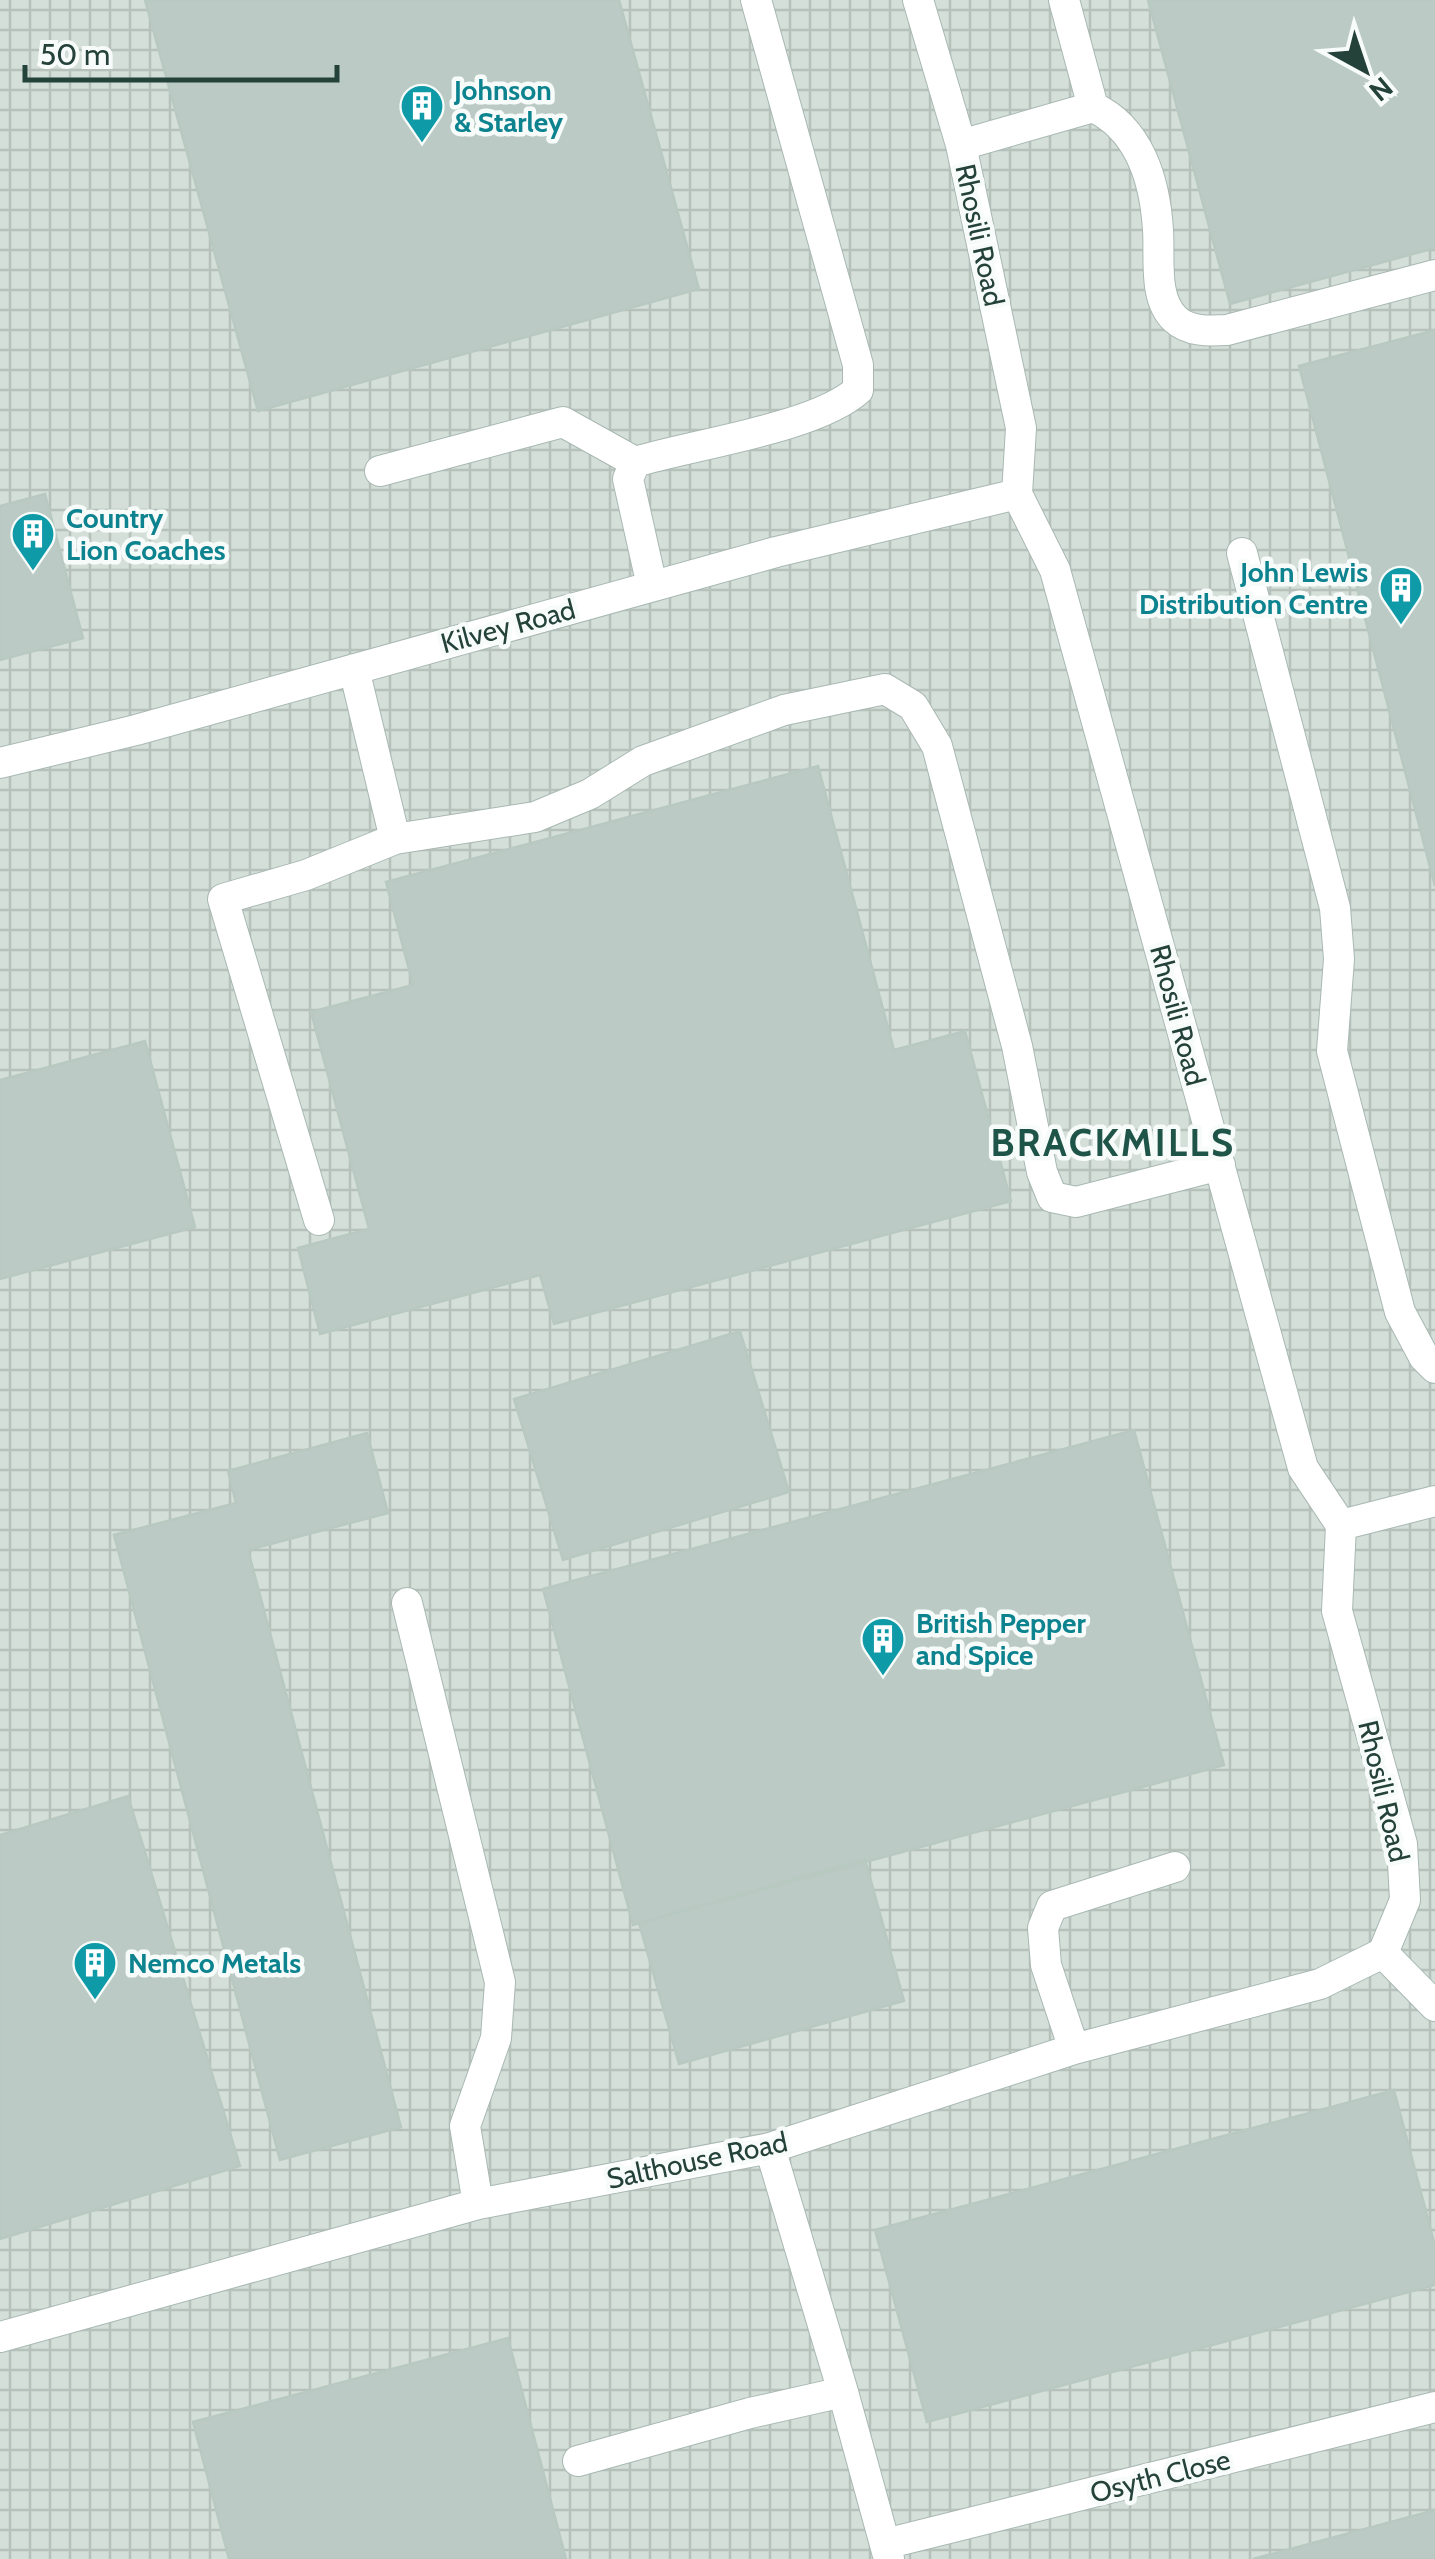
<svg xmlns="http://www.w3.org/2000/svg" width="1435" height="2559" viewBox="0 0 1435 2559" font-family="Cabin,sans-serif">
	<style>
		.industrial { fill: url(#industrial-grid) }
		.building { fill: #bbcac4; stroke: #b8c9c2; stroke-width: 2.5 }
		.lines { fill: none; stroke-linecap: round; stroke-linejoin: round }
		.minor-casing { stroke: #a8b8b2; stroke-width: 32 }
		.minor { stroke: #fff; stroke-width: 30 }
		.labels { text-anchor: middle; stroke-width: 9; stroke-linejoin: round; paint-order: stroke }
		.culture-label { font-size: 28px; font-weight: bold; fill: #0d838f; stroke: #f7fbf9; text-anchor: start }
		.street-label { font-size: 28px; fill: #24423a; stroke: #f7fbf9 }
		.district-label { font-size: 38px; font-weight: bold; letter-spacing: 2.5px; fill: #1f5548; stroke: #f7fbf9 }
	</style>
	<defs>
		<pattern id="industrial-grid" width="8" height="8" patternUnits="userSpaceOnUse" patternTransform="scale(2.5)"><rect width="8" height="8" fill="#d4dfda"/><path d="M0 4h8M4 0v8" fill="none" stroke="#b6c1bc"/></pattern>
	</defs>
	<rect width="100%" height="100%" fill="#e6efeb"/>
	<!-- industrial -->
	<path class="industrial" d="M0,0H1435V2559H0Z"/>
	<!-- building -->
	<path class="building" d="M145,0H619L699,289L258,411Z
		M1148,0H1435V248L1230,304Z
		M1435,330V886L1299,366Z
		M45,494L83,638L0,660V506Z
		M818,766L894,1050L965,1031L1011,1201L554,1324L540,1275L320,1334L298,1248L369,1229L311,1012L413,985L386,882Z
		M145,1041L195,1227L0,1279V1080Z
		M740,1331L789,1492L563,1560L514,1399Z
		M1134,1430L1224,1765L633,1925L543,1589Z
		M367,1433L388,1513L248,1550L401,2127L280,2160L114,1535L236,1503L228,1471Z
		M128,1796L240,2166L0,2239V1835Z
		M865,1859L904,2001L679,2064L639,1923Z
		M1394,2090L1435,2246V2285L927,2422L875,2230Z
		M508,2338L566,2559H229L193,2422Z
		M1435,2510V2559H1253Z"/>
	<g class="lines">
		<defs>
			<path id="minor" d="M918,0L961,145L1021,428L1017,494L1055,570L1303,1468L1341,1525L1337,1611L1402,1844L1405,1900L1383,1953L1435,2006
				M1064,0L1093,107
				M961,145L1093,107C1140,129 1155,182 1158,230C1160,258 1153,298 1175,319C1189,332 1209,331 1227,330L1435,275
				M380,471L563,422L635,462
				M1242,553L1335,908L1339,959L1332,1051L1400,1312L1424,1357L1435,1368
				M652,586L628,479L635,462C694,444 816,428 858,390V365L756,0
				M0,763L136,730L776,552L1017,494
				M395,839L535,817L590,794L643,761L784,710L885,689L913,706L937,746L1017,1046L1042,1172L1052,1197L1076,1202L1220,1165
				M319,1220L223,899L306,875L395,839L354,669
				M1341,1525L1435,1501
				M407,1603L500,1982L496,2038L465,2126L478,2204
				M1074,2049L1046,1965L1043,1928L1052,1906L1175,1867
				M770,2148L843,2392L889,2559
				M0,2337L478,2204L770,2148L1074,2049L1320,1984L1383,1953
				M578,2461L750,2413L843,2392
				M885,2544L1435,2407"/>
		</defs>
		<!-- minor casing -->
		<use href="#minor" class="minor-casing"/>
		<!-- minor -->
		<use href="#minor" class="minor"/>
	</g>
	<!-- icons -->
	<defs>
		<symbol id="building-pin" viewBox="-11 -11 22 30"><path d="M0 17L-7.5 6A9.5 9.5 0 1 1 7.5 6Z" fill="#0f9aa8" stroke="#f7fbf9"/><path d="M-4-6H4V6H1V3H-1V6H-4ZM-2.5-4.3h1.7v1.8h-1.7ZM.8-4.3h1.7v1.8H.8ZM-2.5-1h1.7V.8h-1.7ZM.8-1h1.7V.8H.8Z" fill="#fff"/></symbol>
	</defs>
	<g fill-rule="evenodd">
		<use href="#building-pin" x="397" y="81" width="50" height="68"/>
		<use href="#building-pin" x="8" y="509" width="50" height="68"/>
		<use href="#building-pin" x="1376" y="563" width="50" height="68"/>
		<use href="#building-pin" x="858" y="1614" width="50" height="68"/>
		<use href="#building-pin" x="70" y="1938" width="50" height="68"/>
	</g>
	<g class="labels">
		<!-- culture labels -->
		<g class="culture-label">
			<text x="454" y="100">Johnson<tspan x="454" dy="32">&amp; Starley</tspan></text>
			<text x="66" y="528">Country<tspan x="66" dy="32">Lion Coaches</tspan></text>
			<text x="1368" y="582" text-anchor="end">John Lewis<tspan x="1368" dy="32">Distribution Centre</tspan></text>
			<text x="916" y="1633">British Pepper<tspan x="916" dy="32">and Spice</tspan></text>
			<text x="128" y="1973">Nemco Metals</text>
		</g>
		<!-- street labels -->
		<g class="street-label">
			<text transform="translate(980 235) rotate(78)" y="10">Rhosili Road</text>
			<text transform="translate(508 626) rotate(-15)" y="10">Kilvey Road</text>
			<text transform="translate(1178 1015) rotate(75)" y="10">Rhosili Road</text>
			<text transform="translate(1384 1791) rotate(77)" y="10">Rhosili Road</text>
			<text transform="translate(697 2160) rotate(-12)" y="10">Salthouse Road</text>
			<text transform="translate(1160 2476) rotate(-14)" y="10">Osyth Close</text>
		</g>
		<!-- district labels -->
		<g class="district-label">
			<text x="1113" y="1156">BRACKMILLS</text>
		</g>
	</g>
	<!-- north arrow -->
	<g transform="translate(1365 70) rotate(140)" stroke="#f7fbf9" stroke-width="8" paint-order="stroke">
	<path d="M0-8L18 38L0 25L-18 38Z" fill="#24423a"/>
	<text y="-15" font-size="28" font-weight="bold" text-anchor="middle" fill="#24423a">N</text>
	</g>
	<!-- scale -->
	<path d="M25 65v15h312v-15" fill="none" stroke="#24423a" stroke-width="5"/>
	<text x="40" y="65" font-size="30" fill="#24423a" stroke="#f7fbf9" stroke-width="8" paint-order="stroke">50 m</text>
</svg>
